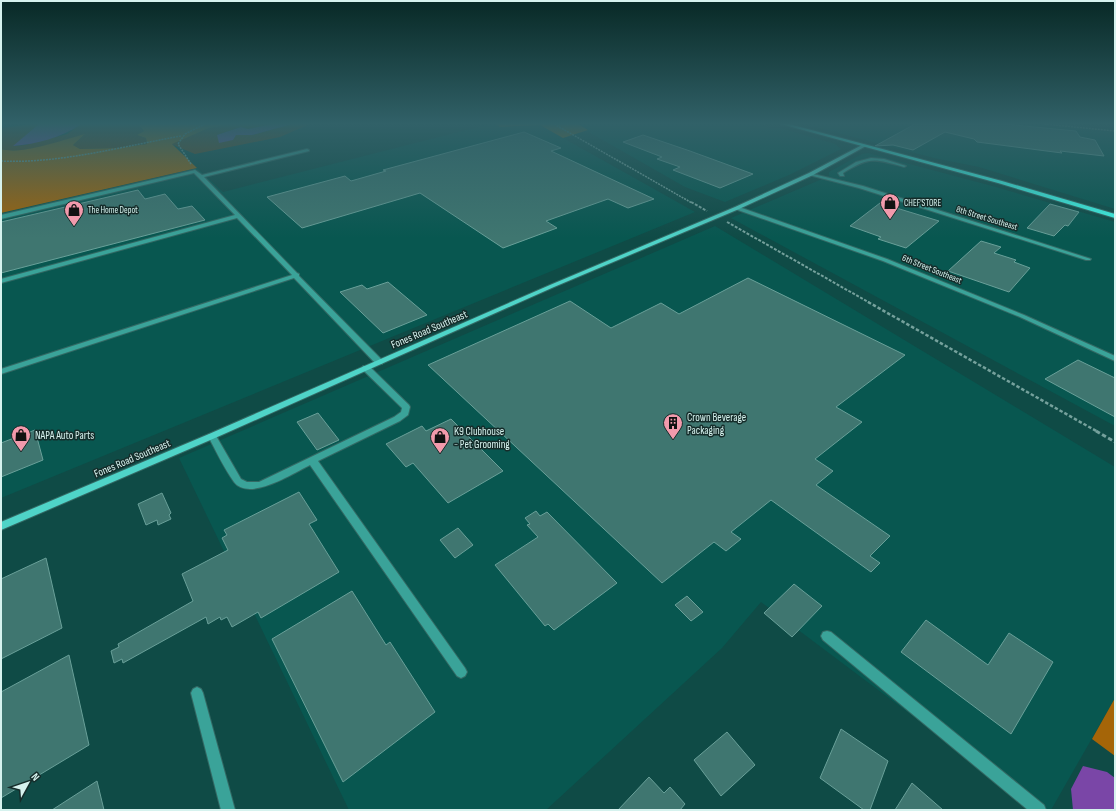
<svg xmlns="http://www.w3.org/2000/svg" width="1116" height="811" viewBox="0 0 1116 811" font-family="'Sofia Sans Condensed',sans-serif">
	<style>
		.built { fill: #085750 }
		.green { fill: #684318 }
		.forest { fill: #a56508 }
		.water { fill: #7a46a7 }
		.building { fill: #3f7670; stroke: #69a099 }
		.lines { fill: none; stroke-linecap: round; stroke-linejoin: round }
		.lane-casing { stroke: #336964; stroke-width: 2 }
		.street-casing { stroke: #336964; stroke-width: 2 }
		.secondary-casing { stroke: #336964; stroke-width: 2 }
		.primary-casing { stroke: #336964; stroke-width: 2 }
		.path-far3 { stroke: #75a19c; stroke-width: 1.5; stroke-dasharray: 2 1; stroke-linecap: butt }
		.path-far2 { stroke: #75a19c; stroke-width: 2; stroke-dasharray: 3 1.5; stroke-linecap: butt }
		.path-far1 { stroke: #75a19c; stroke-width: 2.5; stroke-dasharray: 3.5 2; stroke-linecap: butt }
		.path { stroke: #75a19c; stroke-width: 3; stroke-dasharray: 4.5 2.5; stroke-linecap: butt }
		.lane { fill: #3aa399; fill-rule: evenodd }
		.street { fill: #3aa399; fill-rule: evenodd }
		.secondary { fill: #4fd4c8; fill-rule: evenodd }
		.primary { fill: #41fded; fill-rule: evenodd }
		.labels { text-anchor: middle; stroke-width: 3; stroke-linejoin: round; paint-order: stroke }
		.far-poi-label { font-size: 9px; fill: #d6f2ee; stroke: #152c2a; text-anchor: start }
		.far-street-label { font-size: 9px; fill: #d6f2ee; stroke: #152c2a }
		.street-label { font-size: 11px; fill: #d6f2ee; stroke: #152c2a }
		.poi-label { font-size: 11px; fill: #d6f2ee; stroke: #152c2a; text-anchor: start }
	</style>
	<rect width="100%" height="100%" fill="#0f4b46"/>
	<!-- built -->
	<path class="built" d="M490,124L501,127L540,125L695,212L1,498V213L197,168L223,192Z
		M578,124H757L770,128H780L835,144L841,149L789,175L725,202L685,187L587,131L588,129Z
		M804,124H1036L1115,132V209L979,167L934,158Z
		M868,153L996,187L1115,222V426L731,218L829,176V172L862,154Z
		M715,226L1115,467V698L1051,810H1038L761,602L722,648L546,810H349L179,458Z"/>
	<!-- green -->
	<path class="green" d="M32,124H39L14,146L25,145L67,134L81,124H142L139,125L144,131L138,135L146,138L147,144L117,148L80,149L73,145L84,135C61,141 24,155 1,149V128Z
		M231,124H273L248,129L241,127L217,135L233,140L236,135H252L292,124H310L280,137L195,154L171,144L209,128Z"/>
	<!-- forest -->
	<path class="forest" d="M142,124H232L209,128L172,144L197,168L1,213V149C24,155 61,140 85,134L73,145L80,149L117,148L147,144L146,138L137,135L144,131L139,125Z
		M496,124H578L588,130L563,138L540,125L500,127Z
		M1115,698V756L1092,739Z"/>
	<!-- water -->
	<path class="water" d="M39,124H81C61,138 37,144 13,146Z
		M273,124H292L252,135H236L233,140L219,143L217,135L241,127L248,129Z
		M1083,766L1107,772L1115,778V810H1073L1071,789Z"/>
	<!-- building -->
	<path class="building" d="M915,124H1004L1076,131L1080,137L1095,140L1104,156L1060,151L1062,153L977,142L974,139L945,132L913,150L893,145L875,146Z
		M524,132L561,148L551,151L654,199L628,208L608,199L546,221L557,228L503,248L420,193L302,228L267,197L345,176L351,181L386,171L383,170Z
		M643,135L690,151L753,174L720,188L673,170L680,167L657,159L662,157L623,142Z
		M138,190L145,199L165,194L178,209L192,206L205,220L1,273V222Z
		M880,203L939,221L906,248L878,239L881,237L850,226Z
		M1050,204L1079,212L1068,226L1065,225L1054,236L1027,228Z
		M981,241L1001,247L994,253L1016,260L1014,262L1030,268L1009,292L948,271Z
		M748,278L905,355L836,407L862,422L815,459L833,471L816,485L890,536L870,556L880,563L871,572L771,500L731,532L741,539L726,551L714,542L662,583L428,365L570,301L611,328L661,303L679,314Z
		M388,282L427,315L383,333L340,292L362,285L367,289Z
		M1078,360L1115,378V417L1045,379Z
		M318,413L339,440L317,450L297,422Z
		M451,419L503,471L448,503L413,463L406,467L386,444L422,426L426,431Z
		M35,430L43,460L1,477V443Z
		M299,492L317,520L309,524L339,572L261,618L258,612L232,627L227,617L221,620L220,617L208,624L206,617L123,663L122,659L114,663L111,651L119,647L118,644L193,601L182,574L228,550L222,538L227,535L224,530Z
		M162,493L171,513L169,515L171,519L158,525L157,520L146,525L138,504Z
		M536,511L540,516L547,512L617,583L554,630L548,624L545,626L495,565L538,537L527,525L530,524L525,518Z
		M458,528L473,545L455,558L440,540Z
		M46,558L62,628L1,659V579Z
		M794,584L822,606L792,637L764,613Z
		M352,591L386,645L390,642L435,712L343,782L272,639Z
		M687,596L703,612L691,621L675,605Z
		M926,620L988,665L1009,633L1053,662L1011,734L901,652Z
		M69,655L89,745L1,798V692Z
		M841,729L888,761L870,810H864L820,778Z
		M727,732L755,765L721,796L694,760Z
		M649,777L664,793L670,787L685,804L680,810H618Z
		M97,781L104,810H52Z
		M912,783L943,810H895Z"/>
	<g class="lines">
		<defs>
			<path id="lane" d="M307,149L309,150V151L204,177L297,273L299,274V276L382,360L383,362L382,364H376L294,278L1,374V369L292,275L237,218L1,283V279L235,215L194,173L1,219V215L195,170L202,175Z
				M871,158L884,159L906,166L904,167C874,159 871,156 843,173L844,176H840L838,173L856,162Z
				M363,366H369L409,405L410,407L408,415L400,421L318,461L465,668L467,672L465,676L461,678L457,676L310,465C294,473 249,502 234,482C224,468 216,451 208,436L209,434H215L241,479L247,482H259L394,417L401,412L402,408L363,370L362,368Z
				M827,631L831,632L1044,805L1046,810H1028L823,640L821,636L823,632Z
				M197,687L201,689L203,693L235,810H221L191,693L193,689Z"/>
			<path id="street" d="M809,173L863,186L1091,259L1090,260H1086L859,188L809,175Z
				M735,207H739L887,259L1024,315L1115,356V361L1020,317L883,261L735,209Z"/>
			<path id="secondary" d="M862,145L866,146L813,175L739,209L554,287L215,438L1,530V522L209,434L550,285L735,207L809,173Z"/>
			<path id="primary" d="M781,124H789L1002,181L1115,214V218L998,183Z"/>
		</defs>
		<!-- lane casing -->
		<use href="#lane" class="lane-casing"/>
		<!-- street casing -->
		<use href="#street" class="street-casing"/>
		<!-- secondary casing -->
		<use href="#secondary" class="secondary-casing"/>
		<!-- primary casing -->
		<use href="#primary" class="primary-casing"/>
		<!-- path-far3 -->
		<path class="path-far3" d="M554,124L692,203
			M1044,124L1115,131
			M1,161C59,164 124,146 181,136
			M191,164L178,144L185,134L205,124"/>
		<!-- path-far2 -->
		<path class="path-far2" d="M691,202L707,211
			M727,222L870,303"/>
		<!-- path-far1 -->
		<path class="path-far1" d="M868,302L1098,432"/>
		<!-- path -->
		<path class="path" d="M1096,431L1115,442"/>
		<!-- lane -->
		<use href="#lane" class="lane"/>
		<!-- street -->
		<use href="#street" class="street"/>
		<!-- secondary -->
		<use href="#secondary" class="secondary"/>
		<!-- primary -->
		<use href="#primary" class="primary"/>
	</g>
	<!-- sky -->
	<linearGradient id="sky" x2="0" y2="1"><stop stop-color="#082926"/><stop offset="0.52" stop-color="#316168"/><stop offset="1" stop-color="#316168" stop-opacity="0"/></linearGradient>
	<rect width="1116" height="238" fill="url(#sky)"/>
	<!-- icons -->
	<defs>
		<symbol id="shop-pin" viewBox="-11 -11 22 30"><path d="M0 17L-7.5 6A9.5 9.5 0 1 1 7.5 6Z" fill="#f29aac" stroke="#152c2a"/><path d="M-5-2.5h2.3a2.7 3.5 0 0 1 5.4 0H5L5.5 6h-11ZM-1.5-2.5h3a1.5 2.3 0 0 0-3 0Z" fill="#111"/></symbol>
		<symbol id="building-pin" viewBox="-11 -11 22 30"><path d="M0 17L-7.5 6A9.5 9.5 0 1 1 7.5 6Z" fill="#f29aac" stroke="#152c2a"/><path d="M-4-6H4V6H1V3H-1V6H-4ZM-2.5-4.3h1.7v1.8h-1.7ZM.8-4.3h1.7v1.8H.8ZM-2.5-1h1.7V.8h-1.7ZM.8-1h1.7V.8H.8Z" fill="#111"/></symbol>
	</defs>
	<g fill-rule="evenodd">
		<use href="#shop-pin" x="879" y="192" width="22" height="30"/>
		<use href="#shop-pin" x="63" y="199" width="22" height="30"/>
		<use href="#building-pin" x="662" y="412" width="22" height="30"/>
		<use href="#shop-pin" x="10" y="424" width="22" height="30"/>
		<use href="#shop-pin" x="429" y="426" width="22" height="30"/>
	</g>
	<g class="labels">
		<!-- far-poi labels -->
		<g class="far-poi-label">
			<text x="904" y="206">CHEF'STORE</text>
			<text x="88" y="213">The Home Depot</text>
		</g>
		<!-- far-street labels -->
		<g class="far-street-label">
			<text transform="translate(987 218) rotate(17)" y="3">8th Street Southeast</text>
			<text transform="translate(932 269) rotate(22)" y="3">6th Street Southeast</text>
		</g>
		<!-- street labels -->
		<g class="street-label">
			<text transform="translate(429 329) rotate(-23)" y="4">Fones Road Southeast</text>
			<text transform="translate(132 458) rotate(-23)" y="4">Fones Road Southeast</text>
		</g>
		<!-- poi labels -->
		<g class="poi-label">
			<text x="687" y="421">Crown Beverage<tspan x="687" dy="13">Packaging</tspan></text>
			<text x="454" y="435">K9 Clubhouse<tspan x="454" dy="13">- Pet Grooming</tspan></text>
			<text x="35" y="439">NAPA Auto Parts</text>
		</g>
	</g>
	<!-- border -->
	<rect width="1116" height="811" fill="none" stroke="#d6f2ee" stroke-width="4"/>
	<!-- north arrow -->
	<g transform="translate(28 783) rotate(50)" stroke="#152c2a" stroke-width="3" paint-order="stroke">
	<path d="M0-3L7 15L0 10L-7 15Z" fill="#d6f2ee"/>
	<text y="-6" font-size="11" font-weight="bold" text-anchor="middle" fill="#d6f2ee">N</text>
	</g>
</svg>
